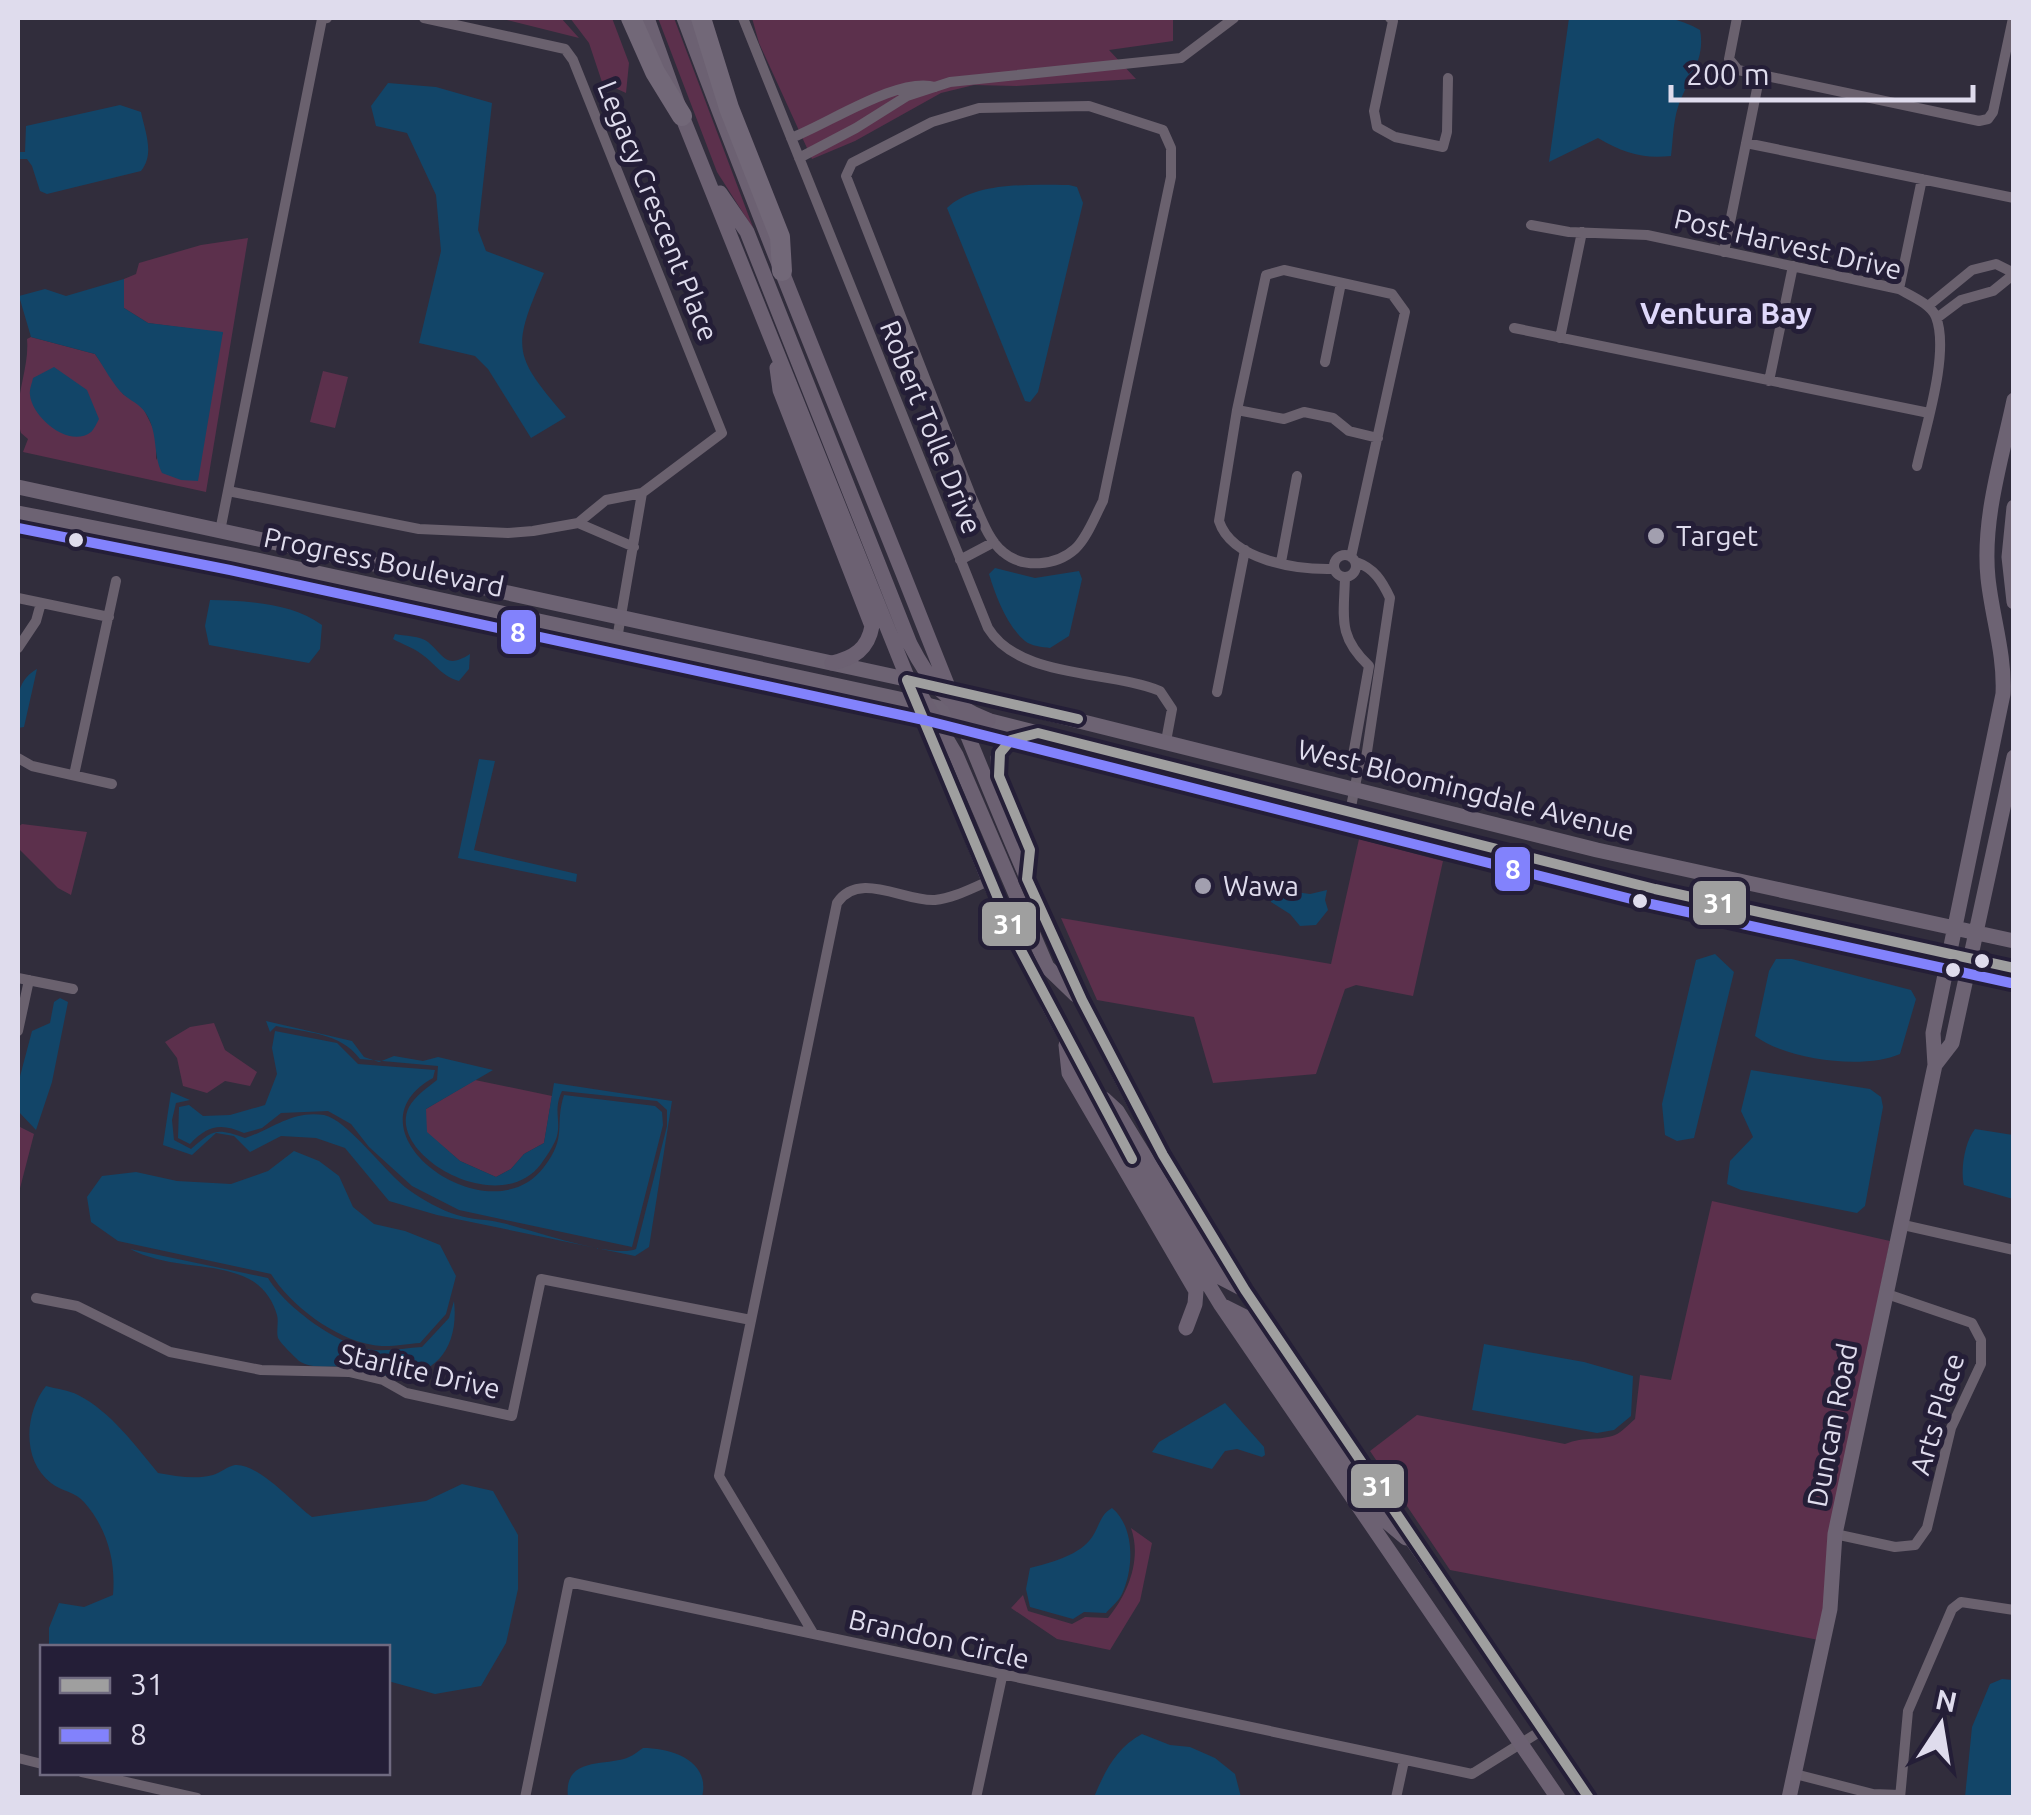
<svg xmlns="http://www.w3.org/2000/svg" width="2031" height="1815" viewBox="0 0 2031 1815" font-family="Ubuntu,sans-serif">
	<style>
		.green { fill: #5c304c }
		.water { fill: #124568 }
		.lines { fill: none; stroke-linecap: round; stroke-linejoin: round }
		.street { stroke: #6a616e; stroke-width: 10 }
		.secondary { stroke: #6d6373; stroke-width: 15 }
		.primary { stroke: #6c6172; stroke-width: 15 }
		.highway { stroke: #726878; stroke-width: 20 }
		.bus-1-casing { stroke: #241e37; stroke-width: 18 }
		.bus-2-casing { stroke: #241e37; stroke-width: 18 }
		.bus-1 { stroke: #9f9f9f; stroke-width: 10 }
		.bus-2 { stroke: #8282fc; stroke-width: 10 }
		.poi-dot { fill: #a29faf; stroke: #241e37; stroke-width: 4 }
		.bus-dot { fill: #dfdced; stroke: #241e37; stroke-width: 4 }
		.labels { text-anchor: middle; stroke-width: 10; stroke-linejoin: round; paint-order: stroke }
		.street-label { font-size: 28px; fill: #dfdced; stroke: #241e37 }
		.poi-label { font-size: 28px; fill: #dfdced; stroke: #241e37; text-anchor: start }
		.neighbourhood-label { font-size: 30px; font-weight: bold; fill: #dfd8fb; stroke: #241e37 }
		.line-badge { stroke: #241e37; stroke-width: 4 }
		.badge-label { font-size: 28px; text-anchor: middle; font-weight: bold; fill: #fff }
	</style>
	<rect width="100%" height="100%" fill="#312d3c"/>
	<!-- green -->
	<path class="green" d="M492,18H561L579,38L503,19Z
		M570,18H612L629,63L626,93L602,82L589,43Z
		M658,18H674L754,230L717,172Z
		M752,18H1173V41L1109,50L1136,79L1016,86L974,85L941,93L855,141L812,159L759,43Z
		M248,238L206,492L23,452L28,439L21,433C11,403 30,370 27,339L31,337L95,354L123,394L142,406L156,434V460L223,333L148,323L124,308V279L136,274L139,263L201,245Z
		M323,371L348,377L335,428L310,422Z
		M22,824L87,832L71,895L58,888L18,848V827Z
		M1359,839L1443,861L1413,996L1356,985L1345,989L1316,1074L1213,1083L1194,1017L1097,1000L1061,918L1331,964Z
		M214,1023L225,1050L257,1072L250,1086L225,1081L207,1093L183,1086L177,1058L165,1042L190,1027Z
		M475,1080L552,1096L544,1143L524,1154L511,1169L496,1177L460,1161L426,1132V1109Z
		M18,1126L34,1134L18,1196Z
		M1712,1201L1890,1241L1830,1533L1826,1599L1819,1640L1450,1570L1370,1451L1417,1415L1565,1444C1585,1436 1600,1441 1615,1435C1622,1432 1629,1424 1635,1419L1640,1375L1671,1380Z
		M1131,1528L1152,1543L1140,1601L1110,1650L1057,1639L1011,1608L1023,1595L1028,1611L1072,1624L1085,1617L1108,1618C1128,1594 1142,1559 1131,1528Z"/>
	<!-- water -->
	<path class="water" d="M1569,18C1610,17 1664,8 1700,30C1706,60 1687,80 1678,107C1673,122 1673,141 1671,156C1642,159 1624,153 1598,138L1549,162Z
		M388,83L436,87L492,103L478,230L486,251L544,273C512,349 512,354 566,417L531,438L488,369L475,356L419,343L441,251L436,195L407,133L376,126L371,106Z
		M120,105L141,112C145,132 155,154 141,171L47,194L40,191L32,166L27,159H18V152H25L26,126Z
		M1069,185L1077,187L1083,203L1038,392L1030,402L1025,401L947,208C976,181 1031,185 1069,185Z
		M124,279V308L148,323L223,332L198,481L181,480L162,473C153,455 158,436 148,417C142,405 134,403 124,395C113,385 104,367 95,354L31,337L19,296L45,289L66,296Z
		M54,367L87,390L99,419C98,421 93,431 91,432C69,449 32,417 30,395C29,389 32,384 33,378Z
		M995,568L1035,578L1079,571L1082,579L1069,636L1050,648C1042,647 1031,646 1025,641C1007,626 996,597 989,574Z
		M210,600C248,601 292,603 322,625L320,649L309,663L209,645L205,626Z
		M395,634C404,636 421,636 428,642C444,655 445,670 470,654L469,669L459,681C442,676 437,666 424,656C416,649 402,644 393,639Z
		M37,669L24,727L18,728C17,704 14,682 37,669Z
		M479,759L495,761L474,850L577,874L576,882L458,858Z
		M1274,889L1310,894L1327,890L1325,900L1328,910L1316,925L1300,926L1290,914L1271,902L1270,893Z
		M1715,954L1734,972L1694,1138L1677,1141L1665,1135L1662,1104L1696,960Z
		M1776,959H1792L1911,990L1916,999L1900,1054C1864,1070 1787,1060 1755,1036L1769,971Z
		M60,998L68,1002L52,1082L36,1130L18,1111V1084L32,1031L50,1023L54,1002Z
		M266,1021L352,1041L364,1057L379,1062L394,1056L423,1061L438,1057L493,1070L426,1109L427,1132L460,1161L496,1177L511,1169L524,1154L544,1143L554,1083L672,1101L649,1247L635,1256L437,1215L389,1201L345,1148L316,1138L281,1136L250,1152L234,1136L216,1133L192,1155L163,1145L171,1092L190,1100L176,1103L172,1120L174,1140L191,1149C214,1129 216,1128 245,1138C273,1129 292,1110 324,1115C348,1120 385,1173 409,1190C423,1200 441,1210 457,1215C471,1220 488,1219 502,1223C530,1229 613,1259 636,1249L667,1126V1110L657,1101L562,1091C553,1110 561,1120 557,1136C555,1144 546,1157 541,1164C499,1220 385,1154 409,1107C415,1096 428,1087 437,1080L438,1066L360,1059C340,1032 307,1033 276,1026L270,1032Z
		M275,1031L337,1043L358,1064L435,1070L433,1078C339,1130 489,1240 544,1167C568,1136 554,1126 564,1095L655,1106L662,1112L663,1125L632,1247L459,1210L412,1186L369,1147L351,1124L328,1111L281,1113L262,1128L244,1133C221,1123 208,1125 190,1144L178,1138L179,1107L189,1105L203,1116L230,1115L265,1105L277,1074L272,1048Z
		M1751,1070L1870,1089L1881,1097L1883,1107L1865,1206L1857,1213L1741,1190L1727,1184L1730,1161L1753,1137L1741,1111Z
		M1975,1129L2013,1135V1199L1964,1185C1960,1170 1965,1141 1975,1129Z
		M294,1151L319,1161L339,1176L353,1207L374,1224L405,1231L440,1245L456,1276L446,1314L420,1343C406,1344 387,1348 373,1345C335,1339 290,1305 271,1274L118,1241L91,1222L87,1197L102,1176L136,1172L177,1181L231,1184L268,1171Z
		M130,1249L268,1278C285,1307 341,1348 375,1350C390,1351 407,1348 422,1347L449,1318L454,1301C459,1346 437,1378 390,1376C378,1375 364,1369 352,1367C335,1364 314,1371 299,1361C294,1356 281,1344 278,1338C276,1331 279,1322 277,1315C273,1300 263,1286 249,1279C214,1261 171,1270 130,1249Z
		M1484,1344L1584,1362L1633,1376L1631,1416L1614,1430L1597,1433L1472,1410Z
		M46,1386C56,1389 69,1390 78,1395C110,1411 136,1446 158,1473C176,1476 195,1480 213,1475C220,1473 228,1466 235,1465C258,1463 293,1503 312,1517L426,1501L462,1484L493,1491L518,1535V1589L506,1643L481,1686L435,1694L388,1681V1648L49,1647V1628L59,1603L84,1607L113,1595C116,1561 107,1528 84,1502C76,1492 61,1491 51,1483C21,1460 25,1412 46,1386Z
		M1225,1403L1264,1447L1265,1455L1262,1457L1237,1449L1225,1451L1212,1469L1152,1452L1159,1442Z
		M1112,1508C1135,1527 1134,1568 1122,1594C1119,1601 1110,1608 1106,1613L1084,1612L1073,1619L1030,1607L1026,1589L1030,1568C1050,1563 1076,1556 1089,1541C1099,1530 1099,1515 1112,1508Z
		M2002,1679L2013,1680V1797H1965L1972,1727L1990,1684Z
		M1142,1734L1170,1745L1190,1747L1215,1758L1235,1774L1241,1797H1094C1105,1771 1116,1748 1142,1734Z
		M643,1748C672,1748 711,1761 702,1797H568C563,1755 608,1767 629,1757C634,1755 638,1751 643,1748Z"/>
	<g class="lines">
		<!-- street -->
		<path class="street" d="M743,18L988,628C1019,679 1109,670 1160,691L1172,709L1166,741
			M1390,18L1393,21L1374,111L1377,127L1395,137L1443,147L1447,132L1448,78
			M1737,18L1729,59L1738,70L1979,121L1988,119L1993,112L2013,18
			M1089,106L1163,130L1171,148V177L1103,501C1095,516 1087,538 1075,549C1056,566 1023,569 1003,552C988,540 980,515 972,498L846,176L852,163L932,122L979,108Z
			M791,138C828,124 899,76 935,87
			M1746,143L2014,198
			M799,158L856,128L907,96L950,82L1181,58L1234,18
			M1531,225L1569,232L1647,235L1899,289C1911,296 1931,304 1936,317C1950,353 1925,429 1917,466
			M1724,252L1757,89
			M1899,289L1922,179
			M1928,306L1972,270L1996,264L2014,273
			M1937,318L1961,300L1993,291L2014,274
			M1514,328L1929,413
			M1560,338L1582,232
			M1325,362L1341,283
			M1769,381L1793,266
			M1237,410L1284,419L1304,412L1333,418L1349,431L1378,438
			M228,491L419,529L508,533L533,531L578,523L606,500L642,493L722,433L573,60L565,49L424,18
			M578,523L634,547
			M220,531L322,19L327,18
			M1334 566a11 11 0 1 1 22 0a11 11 0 1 1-22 0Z
			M960,560L994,542
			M1281,562L1297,476
			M1334,569C1298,570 1232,561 1219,521L1237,410L1266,275L1284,270L1392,294L1405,312L1351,557
			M1345,577C1344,617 1337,636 1369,666L1352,761L1358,771
			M18,598L109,617
			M617,639L642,493
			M18,648L36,621L41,603
			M1217,692L1245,550
			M18,758L32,766L112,784
			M74,775L116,581
			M1350,812L1358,771L1365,765L1390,598C1382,581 1374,568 1356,562
			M18,978L73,989
			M18,1031L29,980
			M1899,1224L2014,1250
			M36,1298L77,1306L170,1352L261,1370L349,1372L383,1380L406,1393L512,1416L541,1279L751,1320
			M1835,1534L1895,1547L1915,1545L1927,1528L1951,1428L1981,1364V1340L1972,1323L1884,1293
			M813,1633L719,1476L837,903C859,870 904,902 935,900C954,898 972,888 989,881
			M18,1758L42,1764
			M82,1772L197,1798
			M1795,1774L1873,1794L1900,1795
			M525,1798L569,1582L1472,1774L1544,1729
			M976,1798L1002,1677
			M1396,1798L1404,1761
			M1900,1798L1908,1711L1952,1609L1961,1602L2014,1610"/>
		<!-- secondary -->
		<path class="secondary" d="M18,487L947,688L1597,850L2014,941
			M2014,507L2009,557L2014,602
			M18,513L233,555L927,705L1655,889L2014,968
			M1935,1065L1952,1043L2014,757
			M1789,1798L1830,1609L1835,1534L1935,1065L1933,1033L2003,694C2005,654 1992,617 1988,578C1982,519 2002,457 2014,400"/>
		<!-- primary -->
		<path class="primary" d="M647,18L682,116L989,881L1049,1006L1129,1154L1221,1305L1558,1798
			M684,18C753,203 828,387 902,571C974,752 1044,934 1136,1106C1265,1347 1439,1570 1589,1798
			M720,193L747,232L910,644C929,681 947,705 988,720
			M777,368L780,390L872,626C868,649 854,658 832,663
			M920,694L956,755L1047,967L1076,995
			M1027,875L1030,850L999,776L998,758L1011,740L1038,733
			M1066,1045L1069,1073L1196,1291L1195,1304L1186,1328
			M1104,1099L1117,1111L1218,1276L1245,1290
			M1225,1307L1247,1318L1387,1522L1406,1538"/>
		<!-- highway -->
		<path class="highway" d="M631,18L655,72L682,116
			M701,18L729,108L780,237L782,271"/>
		<defs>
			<path id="bus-1" d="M907,680L1015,939L1132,1159
				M907,680L1078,719
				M1589,1798L1245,1290L1163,1155L1082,1000L1027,879L1030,850L999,776L1000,753L1011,740L1038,733L1655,889L2014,968"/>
			<path id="bus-2" d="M18,528L230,570L924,720L1651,904L2011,983"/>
		</defs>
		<!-- bus-1 casing -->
		<use href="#bus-1" class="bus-1-casing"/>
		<!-- bus-2 casing -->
		<use href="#bus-2" class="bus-2-casing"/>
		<!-- bus-1 -->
		<use href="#bus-1" class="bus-1"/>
		<!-- bus-2 -->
		<use href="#bus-2" class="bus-2"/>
	</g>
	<!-- markers -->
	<g class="poi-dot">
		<circle cx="1656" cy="536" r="10"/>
		<circle cx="1203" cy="886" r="10"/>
	</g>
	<g class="bus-dot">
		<circle cx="76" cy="540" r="9"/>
		<circle cx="1640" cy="901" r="9"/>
		<circle cx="1982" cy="961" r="9"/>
		<circle cx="1953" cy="970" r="9"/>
	</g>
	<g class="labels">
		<!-- street labels -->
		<g class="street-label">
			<text transform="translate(658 211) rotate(68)" y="10">Legacy Crescent Place</text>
			<text transform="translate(1788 244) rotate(13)" y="10">Post Harvest Drive</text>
			<text transform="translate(931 427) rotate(68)" y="10">Robert Tolle Drive</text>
			<text transform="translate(384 562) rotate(12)" y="10">Progress Boulevard</text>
			<text transform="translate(1466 790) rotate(14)" y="10">West Bloomingdale Avenue</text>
			<text transform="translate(420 1371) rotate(13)" y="10">Starlite Drive</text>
			<text transform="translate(1937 1414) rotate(-73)" y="10">Arts Place</text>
			<text transform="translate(1832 1425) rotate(-79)" y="10">Duncan Road</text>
			<text transform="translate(939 1639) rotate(13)" y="10">Brandon Circle</text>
		</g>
		<!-- poi labels -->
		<g class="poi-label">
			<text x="1676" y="546">Target</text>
			<text x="1223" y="896">Wawa</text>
		</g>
		<!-- neighbourhood labels -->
		<g class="neighbourhood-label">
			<text x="1726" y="324">Ventura Bay</text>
		</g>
	</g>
	<g class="line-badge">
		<rect x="499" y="608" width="39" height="48" rx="10" fill="#8282fc"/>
		<rect x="1493" y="845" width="39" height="48" rx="10" fill="#8282fc"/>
		<rect x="1691" y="879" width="57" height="48" rx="10" fill="#9f9f9f"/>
		<rect x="980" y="900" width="58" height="48" rx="10" fill="#9f9f9f"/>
		<rect x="1349" y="1462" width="57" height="48" rx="10" fill="#9f9f9f"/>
	</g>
	<g class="badge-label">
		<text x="518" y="642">8</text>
		<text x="1513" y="879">8</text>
		<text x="1719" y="913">31</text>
		<text x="1009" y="934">31</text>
		<text x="1378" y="1496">31</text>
	</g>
	<!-- border -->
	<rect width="2031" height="1815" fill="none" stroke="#dfdced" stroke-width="40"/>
	<!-- legend -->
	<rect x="40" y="1645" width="350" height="130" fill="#241e37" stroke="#6f6a80" stroke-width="2.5"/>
	<rect x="60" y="1678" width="50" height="15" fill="#9f9f9f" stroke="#6f6a80" stroke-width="2.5"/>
	<text x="130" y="1695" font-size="30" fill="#dfdced">31</text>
	<rect x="60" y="1728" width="50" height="15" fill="#8282fc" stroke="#6f6a80" stroke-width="2.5"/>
	<text x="130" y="1745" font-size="30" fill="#dfdced">8</text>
	<!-- north arrow -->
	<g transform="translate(1941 1725) rotate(12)" stroke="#241e37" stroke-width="8" paint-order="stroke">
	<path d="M0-8L18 38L0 25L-18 38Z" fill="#dfdced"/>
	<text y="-15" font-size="28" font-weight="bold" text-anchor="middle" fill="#dfdced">N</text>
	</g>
	<!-- scale -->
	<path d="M1671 85v15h302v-15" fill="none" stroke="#dfdced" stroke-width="5"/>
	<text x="1686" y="85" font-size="30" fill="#dfdced" stroke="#241e37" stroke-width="8" paint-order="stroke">200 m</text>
</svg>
